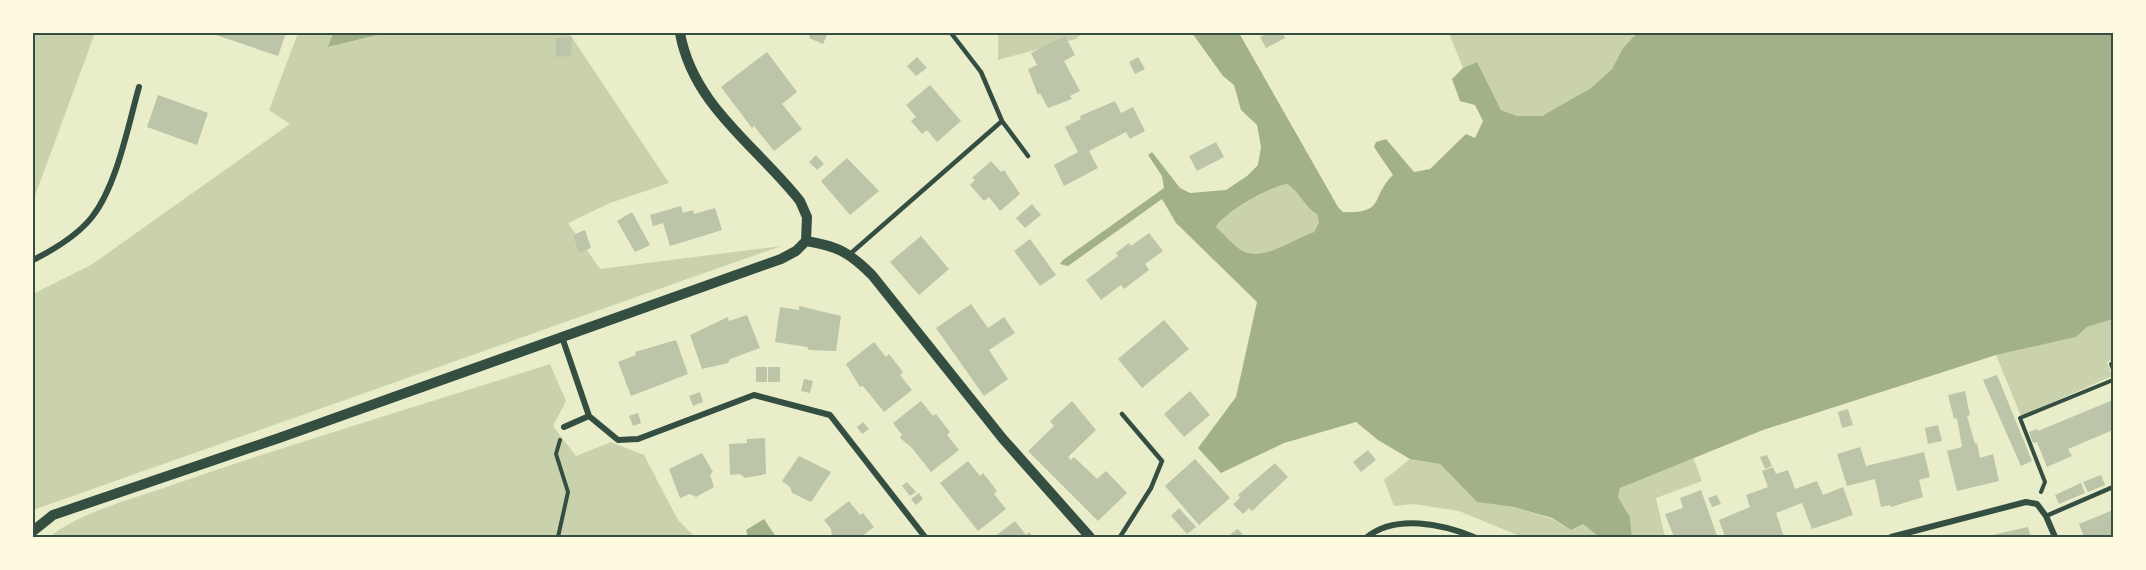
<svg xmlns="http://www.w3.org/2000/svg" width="2146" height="570" viewBox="0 0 2146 570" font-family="'Golos Text',sans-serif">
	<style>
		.green { fill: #cad2ad }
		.water { fill: #a3b18a; fill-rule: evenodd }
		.building { fill: #bcc5a7 }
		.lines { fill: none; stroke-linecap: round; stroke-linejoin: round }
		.path { stroke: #344e41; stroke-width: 4 }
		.service { stroke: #344e41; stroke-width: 4.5 }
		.minor { stroke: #344e41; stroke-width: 6 }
		.tertiary { stroke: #344e41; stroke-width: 10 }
		.neatline { fill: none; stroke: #344e41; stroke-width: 2 }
	</style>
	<rect width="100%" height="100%" fill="#e9edc9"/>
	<!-- green -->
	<path class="green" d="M33,33H95L33,201Z
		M298,33H333L329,47L386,33H569L669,183L610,203L568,223L600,269L781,246L33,510V294L91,265L290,124L269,110Z
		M998,33H1082L1076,39L998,60Z
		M1449,33H1637L1623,48L1612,69L1591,88L1542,116H1517L1501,110L1477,62L1463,68Z
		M1287,184C1300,192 1304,207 1317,214L1319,221L1314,232C1294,238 1263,263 1241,250C1232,244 1224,234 1216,227C1227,211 1268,188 1287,184Z
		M2113,319V359L2107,362L2112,376L2021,416L1996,355L2076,337L2087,327Z
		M550,364L566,401L553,426L576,456L611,442L644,455L678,520L695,537H49C84,510 134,499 175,484C299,441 425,404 550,364Z
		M1693,457L1702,481L1656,498L1665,537H1632L1630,517L1618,497L1620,488Z
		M1410,459L1440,464L1477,502L1514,507L1552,519L1571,530L1583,524L1599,537H1522L1459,511L1414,504L1394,506L1384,480Z"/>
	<!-- water -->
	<path class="water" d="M333,33H386L328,47Z
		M1192,33H1239L1338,207L1343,212C1386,214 1370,197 1393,175L1374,147L1376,142L1386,139L1414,172L1430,169L1466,134L1475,138L1483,121L1475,105L1460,101L1452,79L1463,68L1477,62L1501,110L1517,116H1542L1591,88L1612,69L1623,48L1637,33H2113V319L2087,327L2076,337L1996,355L1763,430L1620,488L1618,497L1630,517L1632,537H1599L1583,524L1571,530L1552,518L1514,507L1477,502L1440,464L1410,459L1378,440L1356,422L1284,443L1221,473L1198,448L1236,397L1257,302L1176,223L1162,199L1068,266L1060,264L1063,260L1164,188L1162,176L1148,155L1152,152L1180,188L1190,193L1226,190L1247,176L1258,165L1261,147L1257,125L1241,110L1234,85L1223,76ZM1287,184C1300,192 1304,207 1317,214L1319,222L1314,232C1294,238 1263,263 1241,250C1232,244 1224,234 1216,227C1225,212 1269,187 1287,184Z
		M764,519L776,537H748L746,530Z"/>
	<!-- building -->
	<path class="building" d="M210,33H286L278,56Z
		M811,33H828L823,44L809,38Z
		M1268,33H1283L1285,38L1266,48L1260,37Z
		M1065,36L1075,55L1064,61L1080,91L1070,96L1072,99L1048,108L1040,93L1038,95L1028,69L1037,65L1031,53Z
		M572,37L571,56L556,57V38Z
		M767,52L797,92L782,104L802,129L774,151L754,126L752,128L721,87Z
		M917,57L927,68L916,76L907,66Z
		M1138,57L1145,69L1135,74L1129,62Z
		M930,85L961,121L937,142L927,130L922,134L911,121L916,117L906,105Z
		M158,95L208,113L197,145L147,127Z
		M1115,101L1121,113L1133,107L1145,131L1130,139L1126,132L1089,151L1098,168L1064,186L1054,165L1078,152L1065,127L1081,119L1080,116Z
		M1216,142L1224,157L1197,171L1189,156Z
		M816,155L824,164L817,170L809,162Z
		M847,158L879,191L850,215L821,181Z
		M991,161L1001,172L1004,170L1020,194L1000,211L989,197L984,201L970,185L975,180L972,178Z
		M1032,204L1041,215L1025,228L1016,218Z
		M681,206L683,213L693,210L694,214L715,208L722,230L670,246L663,223L653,226L650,215Z
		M632,212L650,245L635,252L617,221Z
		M585,230L591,248L579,253L573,235Z
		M1149,233L1163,251L1145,264L1149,270L1124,289L1121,285L1101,300L1086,280L1118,256L1116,253L1129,243L1131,246Z
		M921,236L949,269L919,295L890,262Z
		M1030,239L1056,275L1040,286L1014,251Z
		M971,304L988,328L1004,317L1015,333L989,350L1008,379L984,396L936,328Z
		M799,306L841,316L836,351L809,350L807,347L775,342L780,307L799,310Z
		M747,315L760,348L730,359L728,363L702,369L690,335L728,317L729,321Z
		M1164,320L1189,349L1142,388L1118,359Z
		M676,340L688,374L631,396L618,362L636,355L635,352Z
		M874,342L886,357L889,354L903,372L900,375L912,390L884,412L863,386L860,387L846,364Z
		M756,367H767V382H756Z
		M768,367H780V382H768Z
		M1997,375L2032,461L2021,466L1983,380Z
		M804,379L813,381L810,393L801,391Z
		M1190,391L1210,415L1184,437L1164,414Z
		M1965,391L1970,415L1967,416L1975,444L1977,443L1980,458L1993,454L1999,481L1957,491L1947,451L1962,447L1957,418L1954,419L1948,395Z
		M700,392L703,402L693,406L689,396Z
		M2113,400V430L2068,449L2072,456L2047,467L2037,442L2033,443L2029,432L2037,429L2038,431Z
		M921,401L933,416L936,414L950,432L947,435L959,450L931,472L912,448L900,438L902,435L893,423Z
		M1072,401L1096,430L1068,457L1071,460L1074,457L1097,479L1106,471L1127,493L1098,521L1028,451L1054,426L1050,421Z
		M1848,409L1853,425L1842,428L1838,412Z
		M638,413L641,423L633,426L629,416Z
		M863,422L869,429L862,434L857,427Z
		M1938,425L1942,441L1928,444L1925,428Z
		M765,438L766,474L745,478L740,474L730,475L729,444L747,443V439Z
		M1860,447L1866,466L1924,452L1930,477L1919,480L1923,497L1891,507L1890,505L1881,507L1875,479L1847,486L1837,454Z
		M1368,450L1376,460L1361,472L1353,462Z
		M702,453L713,472L710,475L714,487L696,497L690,494L680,498L669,469Z
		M1767,455L1772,466L1765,469L1760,457Z
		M799,456L831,472L811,502L792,493L790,487L782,481Z
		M1195,459L1230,498L1199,525L1165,486Z
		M968,461L980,476L983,473L991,483L997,491L994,494L1006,509L978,531L940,483Z
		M1275,463L1288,477L1252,511L1249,508L1243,514L1233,504L1240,498L1238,495Z
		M1773,467L1776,474L1788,470L1795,489L1817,481L1823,495L1843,487L1853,515L1812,529L1802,503L1776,513L1784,537H1725L1719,520L1750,507L1746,495L1768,487L1762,471Z
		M2101,475L2105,485L2088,492L2083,482Z
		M907,482L916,492L910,496L902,486Z
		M2081,483L2085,493L2059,504L2055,495Z
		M1701,490L1717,536L1674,537L1665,514L1683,508L1680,498Z
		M919,493L923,499L916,505L911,499Z
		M1717,495L1721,504L1712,507L1708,498Z
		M849,501L860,515L863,513L874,527L861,537H832L831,529L824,520Z
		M1179,508L1196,527L1187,534L1171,516Z
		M2113,510V537H2084L2079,524Z
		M1015,521L1026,535L1029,532L1033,537H994Z
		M2028,527L2031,537H1988V536Z
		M1238,529L1245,537H1228L1232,533Z"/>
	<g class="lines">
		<!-- path -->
		<path class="path" d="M2113,363L2111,364L2113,369
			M2041,492L2045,482L2020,418L2113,380
			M558,537L568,492L556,454L560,440"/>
		<!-- service -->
		<path class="service" d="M951,33L981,72L1002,121L1028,156
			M850,254L1002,121
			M2046,516L2113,487
			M1120,537L1151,488L1162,461L1122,414"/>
		<!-- minor -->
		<path class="minor" d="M33,260C55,249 77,236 92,217C117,185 128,126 139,87
			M562,337L589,416L564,427
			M589,416L618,440L638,439L754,395L830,415L925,537
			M1367,537C1396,514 1442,524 1474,537
			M1891,537L2026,502L2037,504L2046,516L2055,537"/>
		<!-- tertiary -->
		<path class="tertiary" d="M680,33C693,106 757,146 800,201L807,217L806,241
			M806,241C837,246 849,252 872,275L1003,439L1090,537
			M33,531L53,515L279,438L781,259L796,251L806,241"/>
	</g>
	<!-- border -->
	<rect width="2146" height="570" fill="none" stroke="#fefae0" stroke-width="69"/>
	<rect x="34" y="34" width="2078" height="502" class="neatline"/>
</svg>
